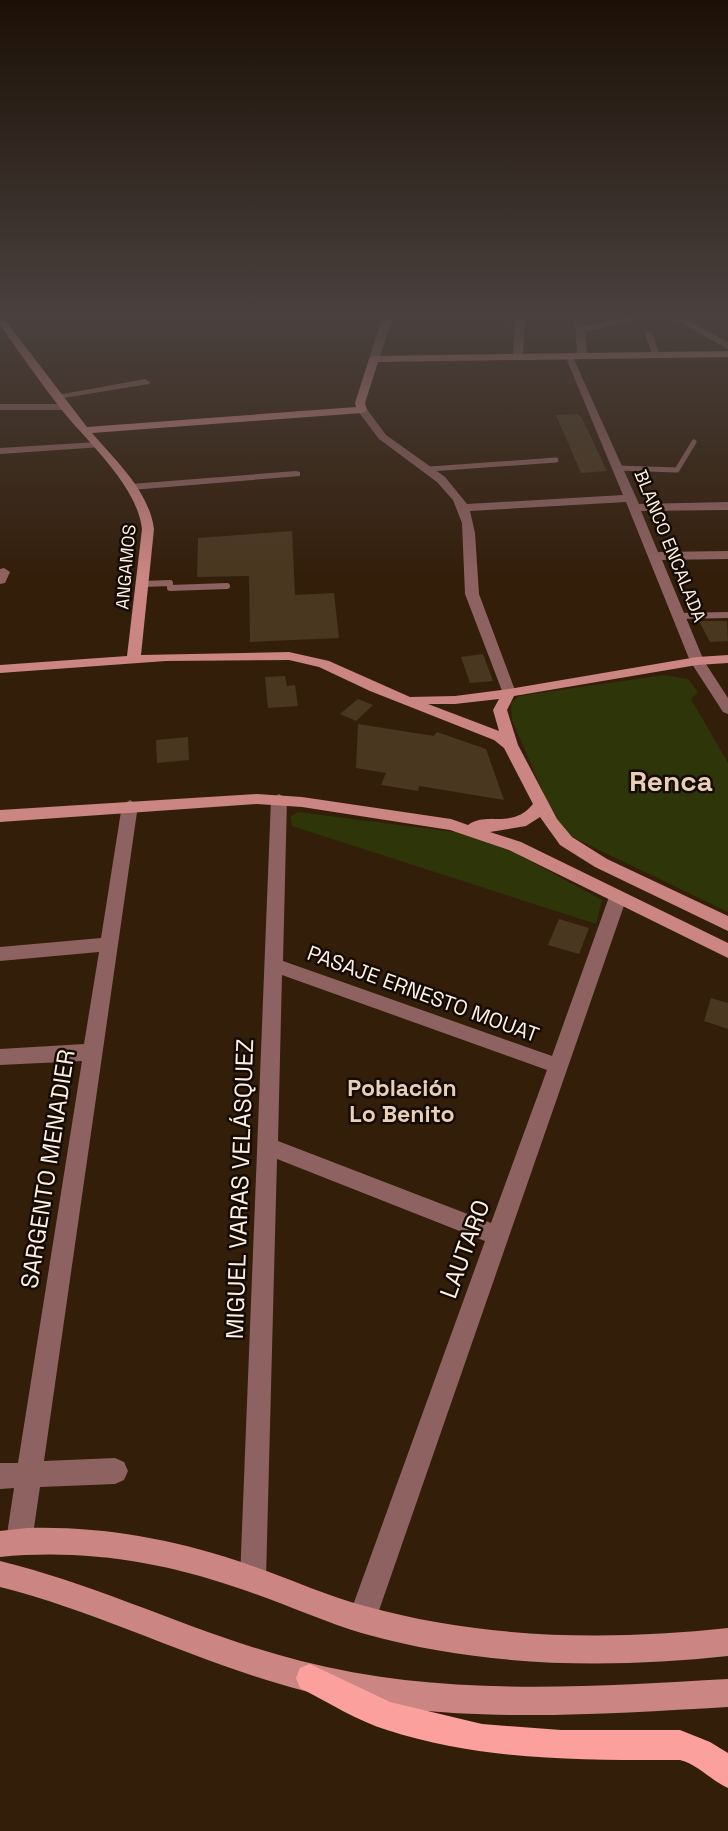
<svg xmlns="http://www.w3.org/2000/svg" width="728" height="1831" viewBox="0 0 728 1831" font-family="'Space Grotesk',sans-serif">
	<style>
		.green { fill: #2e3508 }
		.building { fill: #4a3720 }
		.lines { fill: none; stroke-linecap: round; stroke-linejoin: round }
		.lane-far1 { stroke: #8e6260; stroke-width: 5 }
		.lane { stroke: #8e6260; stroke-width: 6 }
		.street { fill: #8e6260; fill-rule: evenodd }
		.secondary { fill: #cb8582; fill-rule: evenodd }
		.primary { fill: #fba09d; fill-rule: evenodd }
		.labels { text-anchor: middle; stroke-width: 5; stroke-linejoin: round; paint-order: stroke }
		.far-street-label { font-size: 18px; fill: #fff0e4; stroke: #140b04 }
		.street-label { font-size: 21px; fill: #fff0e4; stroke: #140b04 }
		.neighbourhood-label { font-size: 23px; font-weight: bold; fill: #eacfb7; stroke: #140b04 }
		.near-street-label { font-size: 24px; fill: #fff0e4; stroke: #140b04 }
		.district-label { font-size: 28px; font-weight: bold; fill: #eacfb7; stroke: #140b04 }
	</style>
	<rect width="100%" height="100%" fill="#331e0a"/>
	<!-- green -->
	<path class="green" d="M664,675L688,679L698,692L691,699L728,763V912L566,834L551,811L512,720L511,703L519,696Z
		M298,812L462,833L495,842L602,900L596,924L292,826L291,816Z"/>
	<!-- building -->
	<path class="building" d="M578,414L582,418L607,471L581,473L556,415Z
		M292,531L295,595L334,593L339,638L250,642L249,576L197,577L198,538Z
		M699,621H727L728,641L710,642Z
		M483,654L493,681L470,683L461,657Z
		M285,676L287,686L295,685L298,706L268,708L265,677Z
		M358,699L373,705L356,721L340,714Z
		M358,724L434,736L437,732L486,749L504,800L419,786L418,791L381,785L386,773L356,768Z
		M188,737L189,760L157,763L156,740Z
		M559,919L589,928L579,954L548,945Z
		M711,998L728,1003V1029L704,1021Z"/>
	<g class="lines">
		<!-- lane-far1 -->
		<path class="lane-far1" d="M618,468L677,470L694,442
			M430,469L556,460"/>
		<!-- lane -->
		<path class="lane" d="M143,584L170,583V588L227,586
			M677,616L728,615"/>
		<!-- street -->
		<path class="street" d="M382,319H392L379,359L374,362L369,359Z
			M515,319H525L523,356L518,359L513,356Z
			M575,319H583L584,326L621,319H637L585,332L587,355L582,358L577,355Z
			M674,319H685L728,342V349Z
			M644,331L652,333L660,356L652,354Z
			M564,353L572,355L639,504L728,502V510L641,511L658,552L728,551V559L662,560L704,661L728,698V714L723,712L690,661L626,502L470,511L475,533L479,594L516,693L509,697L504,696L465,594L462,523L453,500L437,482L379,439L357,410L366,408L386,435L445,477L467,504L623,495Z
			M145,379L150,382L149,384L57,399L52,396Z
			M0,404H65L70,407L65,410H0Z
			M97,442L102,445L101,447L0,454V448Z
			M296,471L300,472V476L131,490L125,487L131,484Z
			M4,568L10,572L5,583L0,584V569Z
			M279,794L287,799L283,961L552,1056L609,897L612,893H624L627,897L376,1619L372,1629L362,1633L352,1629L348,1619L485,1241L277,1159L266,1579L262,1588L253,1592L244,1588L240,1579L271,799ZM282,975L547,1070L491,1223L278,1141Z
			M130,800L138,805L44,1461L115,1458L124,1462L128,1471L124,1480L115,1484L40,1487L32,1541L28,1550L19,1554L10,1550L6,1541L14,1488L0,1489V1463H18L82,1061L0,1065V1049L84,1044L99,952L0,961V947L101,938L122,805Z"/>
		<!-- secondary -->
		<path class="secondary" d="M0,319H4L87,427L356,407L355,403L369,359L374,356L728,351V357L378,362L365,403L367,410L362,413L92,433C116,461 149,491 154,529L141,655L289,652L329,661L410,697L455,696L509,689L697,657L728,655V663L697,665L514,696L507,710L518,745L557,819L572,837L607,859L728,916V931L595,867L560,845L540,817L526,826L490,832L521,842L728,943V958L509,850L450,830L302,807L257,804L0,822V810L257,794L302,797L451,819L468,825C486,811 512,830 533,804L504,748L494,740L370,691L319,667L289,660L166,661L0,673V665L127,656L142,529C137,485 88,443 61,409C40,382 20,353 0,325ZM499,699L493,710L499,731L428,704H455Z
			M27,1528C98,1526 168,1538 235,1560C279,1574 321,1594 365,1606C484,1639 606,1641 728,1628V1656C606,1669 484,1667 365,1634C321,1621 279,1601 235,1587C159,1561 80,1549 0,1557V1531Z
			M0,1561C103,1586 198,1635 301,1661C440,1697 587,1687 728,1679V1707C587,1715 439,1726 301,1690C198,1663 103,1613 0,1587Z"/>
		<!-- primary -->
		<path class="primary" d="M310,1664L390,1702L482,1724L561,1730H680L710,1742L728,1753V1788C710,1780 699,1765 680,1760C581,1760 483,1761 387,1730C357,1721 328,1702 300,1688L296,1678L300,1668Z"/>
	</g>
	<!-- sky -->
	<linearGradient id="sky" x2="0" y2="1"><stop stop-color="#1c1006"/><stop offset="0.55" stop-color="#4a413e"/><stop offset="1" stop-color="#4a413e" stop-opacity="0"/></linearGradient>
	<rect width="728" height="575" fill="url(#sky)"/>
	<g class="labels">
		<!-- far-street labels -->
		<g class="far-street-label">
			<text transform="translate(670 546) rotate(68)" y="6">BLANCO ENCALADA</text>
			<text transform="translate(126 567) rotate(-85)" y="6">ANGAMOS</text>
		</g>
		<!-- street labels -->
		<g class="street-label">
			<text transform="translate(423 994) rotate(20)" y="7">PASAJE ERNESTO MOUAT</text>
		</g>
		<!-- neighbourhood labels -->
		<g class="neighbourhood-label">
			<text x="402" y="1096">Población<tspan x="402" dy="26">Lo Benito</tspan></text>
		</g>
		<!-- near-street labels -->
		<g class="near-street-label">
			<text transform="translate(48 1169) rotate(-81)" y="8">SARGENTO MENADIER</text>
			<text transform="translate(240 1189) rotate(-88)" y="8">MIGUEL VARAS VELÁSQUEZ</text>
			<text transform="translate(465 1249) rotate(-70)" y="8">LAUTARO</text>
		</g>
		<!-- district labels -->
		<g class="district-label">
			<text x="671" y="791">Renca</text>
		</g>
	</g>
</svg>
